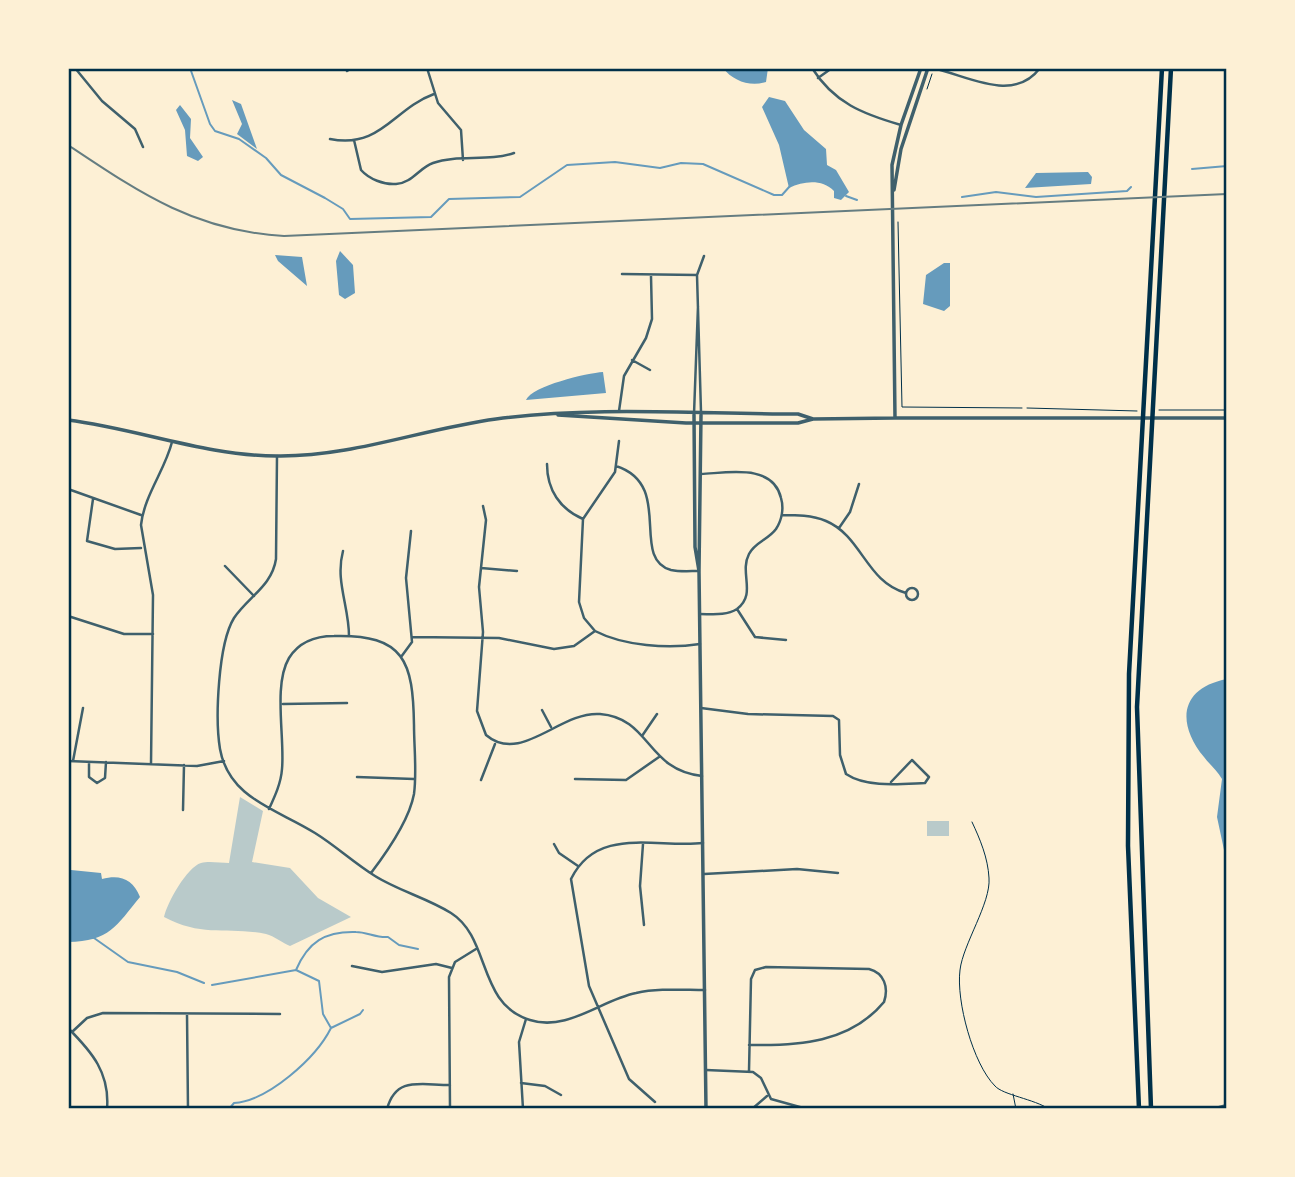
<svg xmlns="http://www.w3.org/2000/svg" width="1295" height="1177" viewBox="0 0 1295 1177" font-family="'Source Sans 3',sans-serif">
	<style>
		.green { fill: #b9caca }
		.water { fill: #669bbc }
		.lines { fill: none; stroke-linecap: round; stroke-linejoin: round }
		.stream { stroke: #669bbc; stroke-width: 2 }
		.path { stroke: #003049; stroke-width: 1 }
		.minor { stroke: #3f606c; stroke-width: 2.5 }
		.tertiary { stroke: #3f606c; stroke-width: 3.5 }
		.motorway { stroke: #003049; stroke-width: 4.5 }
		.rail { stroke: #657d81; stroke-width: 2 }
		.neatline { fill: none; stroke: #003049; stroke-width: 2.5 }
	</style>
	<rect width="100%" height="100%" fill="#fdf0d5"/>
	<!-- green -->
	<path class="green" d="M240,797L263,811L252,862L290,868L318,898L351,917L290,946C283,943 274,936 266,934C226,926 204,938 164,917C167,903 187,867 201,863C209,861 220,863 229,863Z
		M927,821H949V836H927Z"/>
	<!-- water -->
	<path class="water" d="M723,68H768L766,82C750,87 733,81 723,68Z
		M769,97L785,101L804,130L826,149L827,165L836,170L849,192L841,200L834,198V191C822,179 804,181 789,188L779,145L762,107Z
		M232,100L241,104L257,149L237,134L242,124Z
		M180,105L191,119L190,138L203,157L198,161L187,156L185,130L176,110Z
		M1088,172L1092,177L1091,184L1025,188L1036,173Z
		M340,251L353,265L355,293L345,299L339,295L336,261Z
		M275,255L302,257L307,286L278,261Z
		M944,263H950V306L944,311L923,304L926,275Z
		M603,372L606,393L526,400C532,386 587,373 603,372Z
		M1227,679V864L1217,817L1222,779C1217,770 1210,765 1204,757C1176,723 1180,688 1227,679Z
		M71,870L101,873L102,879C120,874 133,879 140,897C116,926 110,941 68,942Z"/>
	<g class="lines">
		<!-- stream -->
		<path class="stream" d="M190,68L210,124L215,131L239,139L266,158L281,175L325,198L343,209L350,219L431,217L449,199L520,197L567,165L615,162L660,168L681,163L703,164L774,195H782L790,186
			M1192,169L1227,166
			M846,196L857,200
			M962,197L996,192L1036,197L1127,191L1131,187
			M94,938L128,962L177,972L204,983
			M212,985L296,970C308,942 325,931 356,932C367,932 376,938 388,937L399,945L418,949
			M331,1028L360,1014L363,1010
			M229,1109L234,1103C268,1101 316,1058 331,1028L323,1014L319,981L296,970"/>
		<!-- path -->
		<path class="path" d="M927,89L932,74
			M898,222L902,407L1022,408
			M1027,408L1137,411
			M1159,410H1227
			M972,822C980,839 988,858 989,878C991,903 963,944 960,970C956,1001 973,1064 995,1086C1003,1095 1034,1099 1049,1109
			M1013,1094L1016,1109"/>
		<!-- minor -->
		<path class="minor" d="M75,68L102,101L135,129L143,147
			M427,68L438,103L461,130L463,160
			M812,68C834,103 863,114 901,125
			M932,68C967,75 1013,104 1040,68
			M347,71L352,68
			M818,78L832,68
			M330,139C381,149 393,109 434,94
			M354,140L361,170C369,179 384,185 396,184C412,183 419,168 433,163C458,154 488,162 514,153
			M622,274L697,275
			M632,360L650,370
			M619,411L624,376L646,338L652,319L651,276
			M701,412L697,275L704,256
			M694,414L698,306
			M277,456L276,559C272,586 248,597 234,618C218,644 215,719 220,749C229,799 277,809 315,833C336,846 354,863 375,876C399,891 427,898 451,913C491,938 477,1004 530,1020C567,1032 601,1000 636,993C658,988 682,990 705,990
			M547,464C547,490 560,509 583,519
			M616,466C675,485 629,558 671,570C680,572 690,571 699,571
			M68,489L141,515
			M93,499L87,541L115,549L141,548
			M483,506L486,520L479,587L483,632L477,711L486,735C521,765 560,711 600,714C651,718 646,770 702,776
			M782,515C796,515 812,515 826,521C862,536 866,582 906,593
			M839,528L850,512L859,484
			M343,551C335,581 349,606 349,636
			M225,566L254,596
			M481,568L517,571
			M906 594a6 6 0 1 1 12 0a6 6 0 1 1-12 0Z
			M737,609L755,637L786,640
			M700,614C712,614 726,616 737,609C757,594 739,573 749,554C755,542 768,540 776,529C782,520 784,508 781,498C773,463 727,473 701,474
			M68,616L124,634H153
			M595,631L584,618L579,602L583,519L615,472L619,441
			M412,637L499,638L554,649L574,646L595,631C624,646 668,649 700,644
			M401,657L412,642L406,578L411,531
			M283,704L347,703
			M701,708L748,714L833,716L839,720L840,755L846,774C867,788 901,784 925,783L929,777L912,760L891,782
			M542,710L551,727
			M642,736L657,714
			M68,761L197,766L224,761
			M73,761L83,708
			M89,762V777L97,783L105,778L106,762
			M151,764L153,595L141,525C144,496 165,470 172,442
			M357,777L414,779
			M575,779L626,780L659,757
			M481,780L495,744
			M269,809C275,796 281,783 282,769C285,738 273,685 289,658C299,642 316,636 334,636C405,634 413,662 414,725C414,747 417,772 414,794C409,821 387,852 371,873
			M183,810L184,765
			M554,844L559,853L578,866
			M643,844L640,886L644,925
			M704,874L797,869L838,873
			M352,966L382,972L436,964L452,968
			M187,1014L188,1109
			M68,1028C92,1052 110,1073 107,1109
			M72,1032L87,1018L103,1013L280,1014
			M706,1070L753,1072L761,1078L771,1099L807,1109
			M749,1071L751,979L755,970L766,967L869,969C884,973 889,987 884,1002C850,1043 798,1046 749,1045
			M521,1083L545,1086L561,1095
			M655,1102L629,1079L589,986L571,879C597,826 655,848 703,843
			M387,1109C396,1076 420,1085 450,1085
			M450,1109L449,977L455,962L476,949
			M523,1109L519,1042L526,1019
			M752,1109L767,1096
			M1212,1109L1227,1105"/>
		<!-- tertiary -->
		<path class="tertiary" d="M894,190L901,149L928,68
			M694,414L695,547L699,571
			M558,415L686,423H798L813,419L895,418H1227
			M701,415L699,571L706,1109
			M895,418L892,165L901,125L921,68
			M68,420C139,429 206,456 277,456C352,457 422,429 496,419C596,406 697,414 798,414L813,419"/>
		<!-- motorway -->
		<path class="motorway" d="M1139,1109L1128,846L1129,674L1162,68
			M1151,1109L1137,707L1171,68"/>
		<!-- rail -->
		<path class="rail" d="M68,145C140,193 195,231 284,236L1227,194"/>
	</g>
	<!-- border -->
	<rect width="1295" height="1177" fill="none" stroke="#fdf0d5" stroke-width="140"/>
	<rect x="70" y="70" width="1155" height="1037" class="neatline"/>
</svg>
